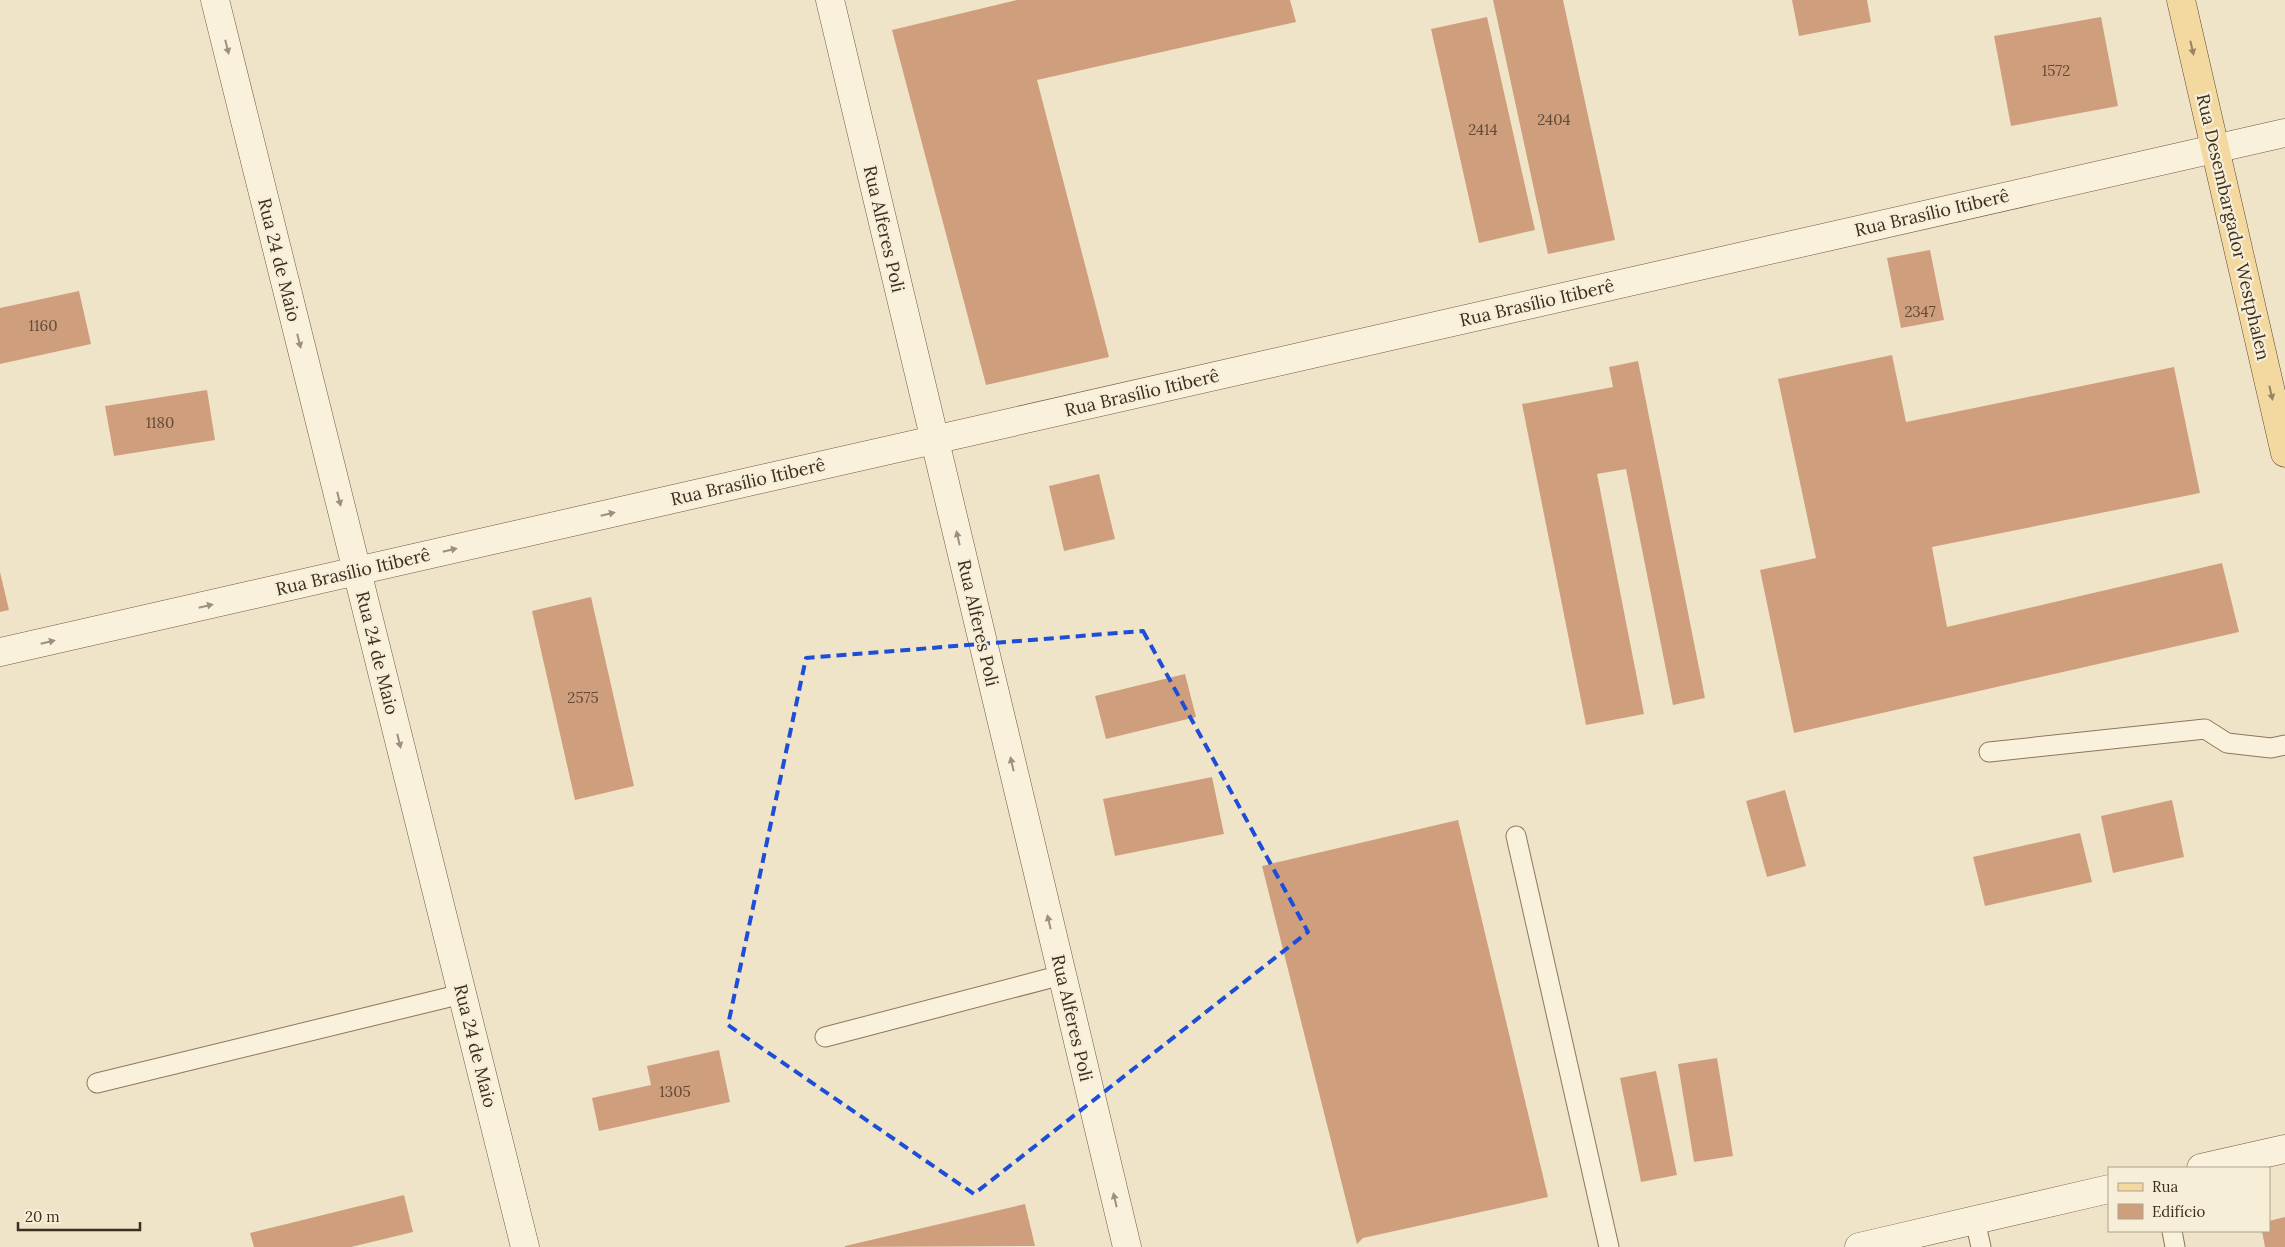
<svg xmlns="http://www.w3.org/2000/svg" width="2285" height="1247" viewBox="0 0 2285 1247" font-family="Lora,serif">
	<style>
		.building { fill: #cf9f7d }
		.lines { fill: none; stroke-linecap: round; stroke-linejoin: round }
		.lane-casing { stroke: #8d765c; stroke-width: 21 }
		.secondary-casing { stroke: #6f573f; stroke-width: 29 }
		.primary-casing { stroke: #5b4430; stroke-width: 29 }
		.lane { stroke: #faf1dc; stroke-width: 19 }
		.secondary { stroke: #faf1dc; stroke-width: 28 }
		.primary { stroke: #f3d9a0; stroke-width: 28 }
		.oneway { fill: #9c907e }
		.oneway2 { fill: #988460 }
		.marked { fill: none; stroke: #1d4ed8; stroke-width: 4; stroke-dasharray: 10 6; stroke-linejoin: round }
		.labels { text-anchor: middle; stroke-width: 4.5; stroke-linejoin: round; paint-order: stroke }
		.number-label { font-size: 15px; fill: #624a37 }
		.street-label { font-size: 18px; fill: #3d2e20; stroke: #f7eed8 }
	</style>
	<rect width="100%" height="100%" fill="#f0e4c8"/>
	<!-- building -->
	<path class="building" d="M1017,0H1290L1296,22L1037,80L1109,357L986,385L892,30Z
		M1493,0H1563L1615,240L1548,254Z
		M1792,0H1867L1871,22L1799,36Z
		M1487,17L1535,230L1479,243L1431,29Z
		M2101,17L2118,106L2011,126L1994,36Z
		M1930,250L1944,320L1901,328L1887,258Z
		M79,291L91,344L0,364V308Z
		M1892,355L1906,422L2174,367L2200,493L1932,547L1947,627L2222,563L2239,632L1794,733L1760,570L1816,558L1778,379Z
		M1638,361L1705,698L1673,705L1626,469L1597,474L1644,714L1586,725L1522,404L1613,387L1609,367Z
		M207,390L215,440L114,456L105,406Z
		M1099,474L1115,539L1064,551L1049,486Z
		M0,572L9,610L0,612Z
		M591,597L634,786L575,800L532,611Z
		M1185,674L1196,717L1106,739L1095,696Z
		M1212,777L1224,834L1115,856L1103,799Z
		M1785,790L1806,866L1767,877L1746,801Z
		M2172,800L2184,857L2113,873L2101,816Z
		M1458,820L1548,1197L1363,1238L1357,1244L1262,866Z
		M2080,833L2092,882L1985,906L1973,857Z
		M719,1050L730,1102L599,1131L592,1098L651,1085L647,1066Z
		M1717,1058L1733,1156L1694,1162L1678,1064Z
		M1656,1071L1677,1175L1641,1182L1620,1078Z
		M404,1195L413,1232L351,1247H254L250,1233Z
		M1025,1204L1035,1246L845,1247V1246Z
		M2285,1217V1247H2265L2262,1231H2269V1221Z"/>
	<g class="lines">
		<defs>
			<path id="lane" d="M1989,752L2205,729L2227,743L2271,748L2285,745
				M1516,836L1609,1247
				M825,1037L1062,975
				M97,1083L462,994
				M1975,1220L1981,1247
				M2172,1231L2175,1247"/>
			<path id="secondary" d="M215,0L525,1247
				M830,0L1127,1247
				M0,652L2285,133
				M2201,1168L2285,1149
				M1859,1247L2109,1189"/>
			<path id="primary" d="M2181,0L2285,453"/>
		</defs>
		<!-- lane casing -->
		<use href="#lane" class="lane-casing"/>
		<!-- secondary casing -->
		<use href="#secondary" class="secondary-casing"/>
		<!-- primary casing -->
		<use href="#primary" class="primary-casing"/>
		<!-- lane -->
		<use href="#lane" class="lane"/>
		<!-- secondary -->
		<use href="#secondary" class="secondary"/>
		<!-- primary -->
		<use href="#primary" class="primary"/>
	</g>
	<!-- one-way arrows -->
	<defs><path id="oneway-solid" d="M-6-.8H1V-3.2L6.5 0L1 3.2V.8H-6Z" transform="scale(1.25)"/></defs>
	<g class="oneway">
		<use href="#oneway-solid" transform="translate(227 47) rotate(76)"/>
		<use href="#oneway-solid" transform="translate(299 341) rotate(76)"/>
		<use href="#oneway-solid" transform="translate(339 499) rotate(76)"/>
		<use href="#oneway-solid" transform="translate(608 514) rotate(-13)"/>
		<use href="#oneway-solid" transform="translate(958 538) rotate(-103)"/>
		<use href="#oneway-solid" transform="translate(450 550) rotate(-13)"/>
		<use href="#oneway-solid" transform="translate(206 606) rotate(-13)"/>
		<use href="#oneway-solid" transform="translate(48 642) rotate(-13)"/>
		<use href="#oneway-solid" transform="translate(399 741) rotate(76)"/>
		<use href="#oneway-solid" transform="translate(1012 764) rotate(-103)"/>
		<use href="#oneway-solid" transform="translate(1049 922) rotate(-103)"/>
		<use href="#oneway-solid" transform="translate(1115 1200) rotate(-103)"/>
	</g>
	<g class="oneway2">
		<use href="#oneway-solid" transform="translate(2192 48) rotate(77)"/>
		<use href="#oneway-solid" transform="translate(2271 393) rotate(77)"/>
	</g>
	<!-- marked area -->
	<path class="marked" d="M1143,631L1308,932L974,1194L728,1025L806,658Z"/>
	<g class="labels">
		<!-- number labels -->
		<g class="number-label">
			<text x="2056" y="76">1572</text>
			<text x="1554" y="125">2404</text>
			<text x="1483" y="135">2414</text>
			<text x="1920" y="317">2347</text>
			<text x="43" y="331">1160</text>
			<text x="160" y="428">1180</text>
			<text x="583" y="703">2575</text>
			<text x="675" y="1097">1305</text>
		</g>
		<!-- street labels -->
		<g class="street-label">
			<text transform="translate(1932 213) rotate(-13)" y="6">Rua Brasílio Itiberê</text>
			<text transform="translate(2233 227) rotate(77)" y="6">Rua Desembargador Westphalen</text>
			<text transform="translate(884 229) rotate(77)" y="6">Rua Alferes Poli</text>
			<text transform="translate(279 260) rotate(76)" y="6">Rua 24 de Maio</text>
			<text transform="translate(1537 303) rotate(-13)" y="6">Rua Brasílio Itiberê</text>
			<text transform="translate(1142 393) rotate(-13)" y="6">Rua Brasílio Itiberê</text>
			<text transform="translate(748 482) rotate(-13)" y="6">Rua Brasílio Itiberê</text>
			<text transform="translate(353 572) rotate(-13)" y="6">Rua Brasílio Itiberê</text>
			<text transform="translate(978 623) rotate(77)" y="6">Rua Alferes Poli</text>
			<text transform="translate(377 653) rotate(76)" y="6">Rua 24 de Maio</text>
			<text transform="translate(1072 1018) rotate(77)" y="6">Rua Alferes Poli</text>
			<text transform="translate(475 1046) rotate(76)" y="6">Rua 24 de Maio</text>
		</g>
	</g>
	<!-- legend -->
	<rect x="2108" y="1167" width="162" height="65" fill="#f7eed8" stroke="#ada18e"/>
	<rect x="2118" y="1183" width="25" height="8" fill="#f3d9a0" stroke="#ada18e"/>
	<text x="2152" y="1192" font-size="15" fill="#3d2e20">Rua</text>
	<rect x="2118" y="1204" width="25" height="15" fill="#cf9f7d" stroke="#ada18e"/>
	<text x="2152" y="1217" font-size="15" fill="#3d2e20">Edifício</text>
	<!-- scale -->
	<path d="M18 1222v8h122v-8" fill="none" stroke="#3d2e20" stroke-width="2.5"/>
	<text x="25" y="1222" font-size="15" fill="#3d2e20" stroke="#f7eed8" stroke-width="4" paint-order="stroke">20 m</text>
</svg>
